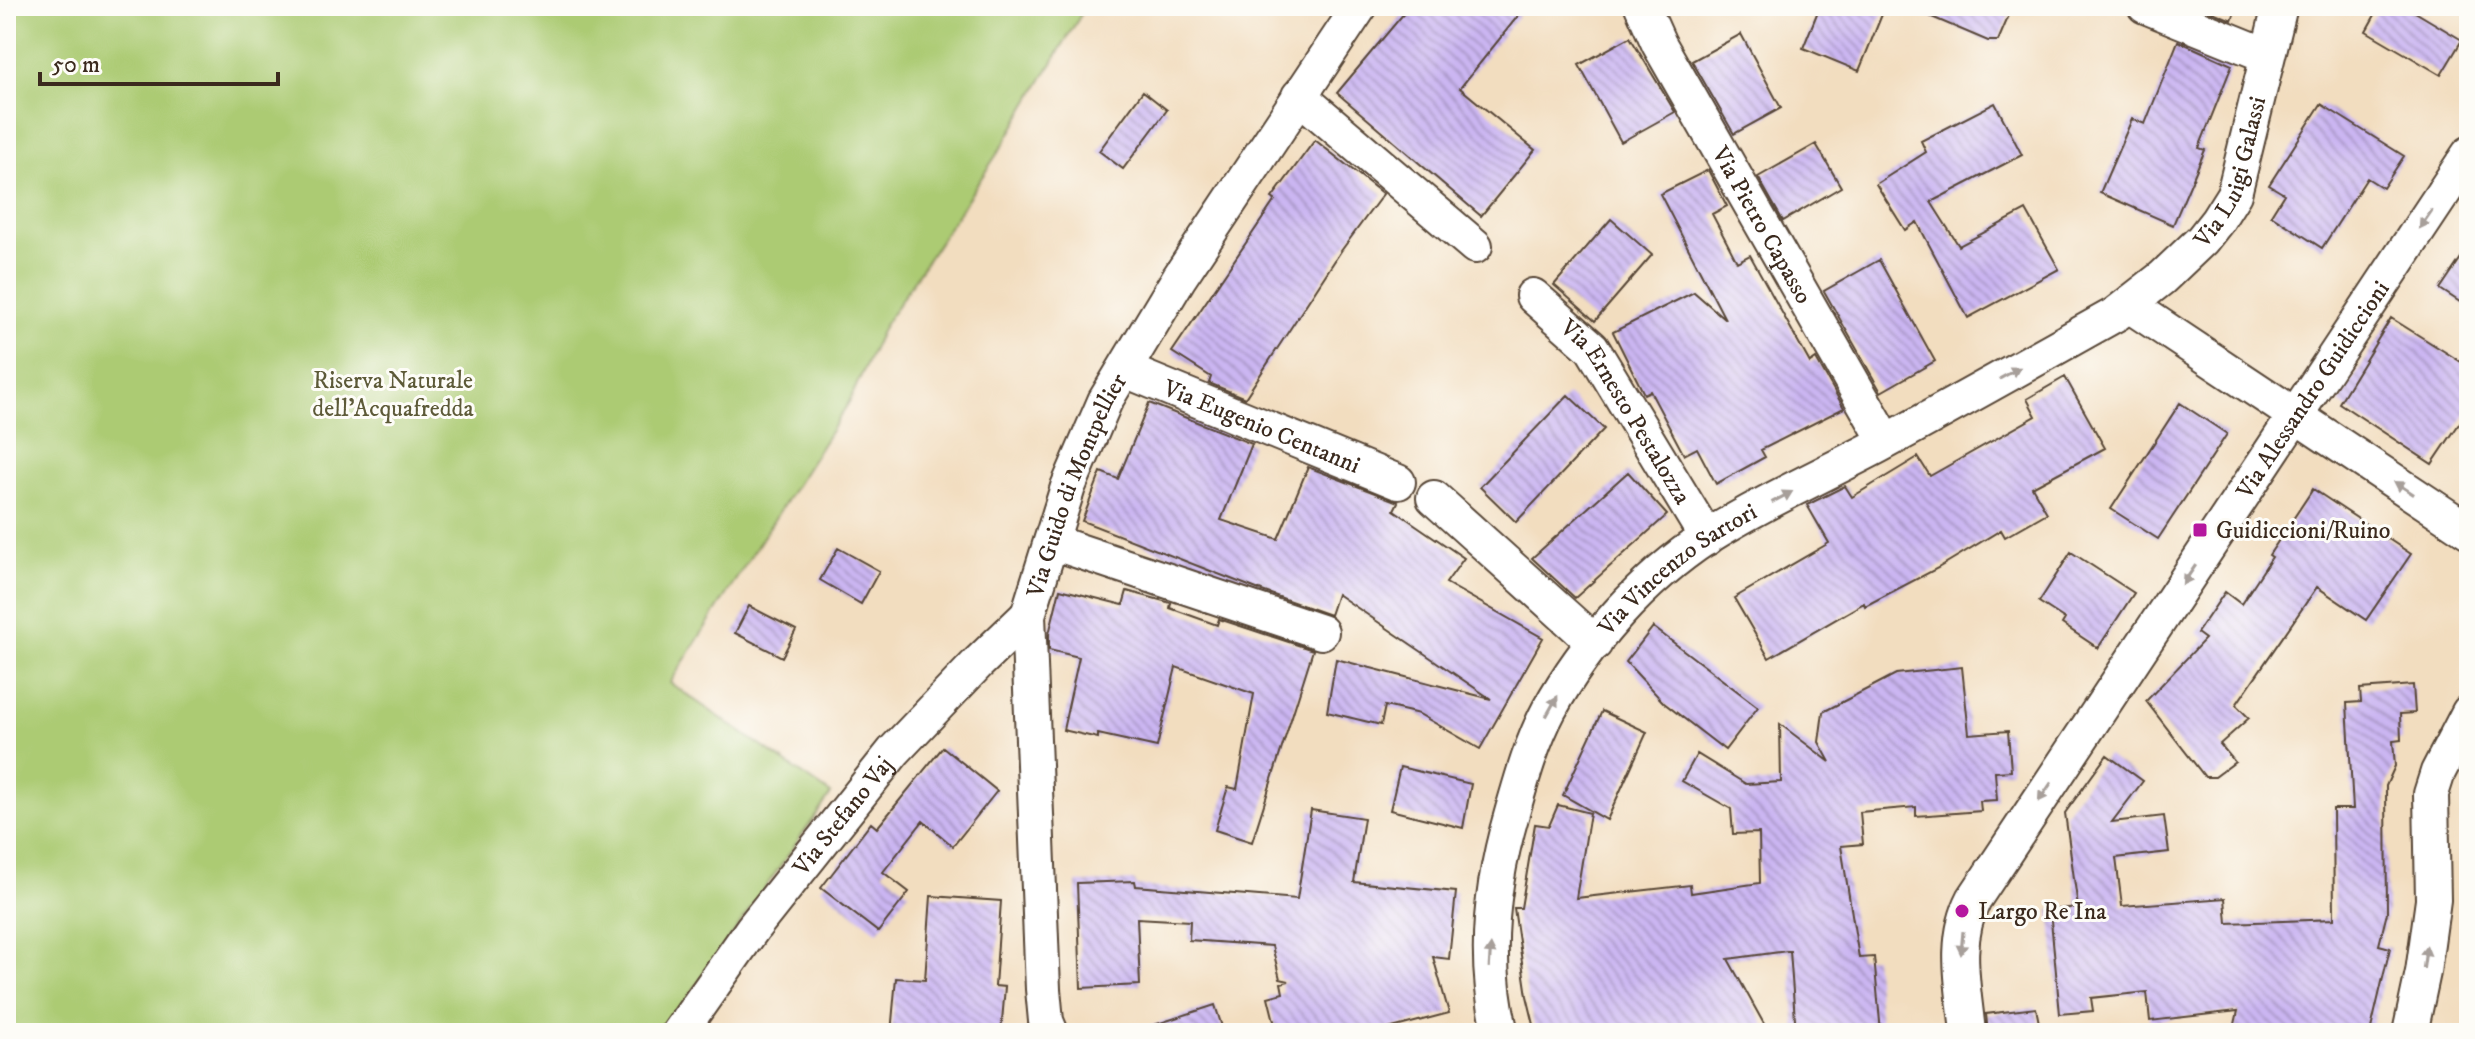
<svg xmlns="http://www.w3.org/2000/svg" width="2475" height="1039" viewBox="0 0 2475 1039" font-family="'IM FELL DW Pica',serif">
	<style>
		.green { fill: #accb73; stroke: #747a48; stroke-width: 2 }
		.building { fill: url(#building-back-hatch) }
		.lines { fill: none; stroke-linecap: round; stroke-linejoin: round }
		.street-casing { stroke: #564536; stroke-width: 38 }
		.street { stroke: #fff; stroke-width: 34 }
		.oneway { fill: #a79f9a }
		.poi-dot { fill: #b5179e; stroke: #fdfcf7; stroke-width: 3 }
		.labels { text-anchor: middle; stroke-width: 6; stroke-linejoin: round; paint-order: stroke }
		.street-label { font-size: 24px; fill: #3b2a1e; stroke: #fdfcf7 }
		.park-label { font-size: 24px; fill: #5d5a38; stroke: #fdfcf7 }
		.poi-label { font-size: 24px; fill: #3b2a1e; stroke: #fdfcf7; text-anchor: start }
	</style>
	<defs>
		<pattern id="building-back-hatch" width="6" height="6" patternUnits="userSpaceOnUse" patternTransform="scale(2)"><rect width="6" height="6" fill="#cbb6f2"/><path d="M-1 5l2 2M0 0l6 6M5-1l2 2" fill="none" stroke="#a694c3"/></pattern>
	</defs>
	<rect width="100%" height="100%" fill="#fdfcf7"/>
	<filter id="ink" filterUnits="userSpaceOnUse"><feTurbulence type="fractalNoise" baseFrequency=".0125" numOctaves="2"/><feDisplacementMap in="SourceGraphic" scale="16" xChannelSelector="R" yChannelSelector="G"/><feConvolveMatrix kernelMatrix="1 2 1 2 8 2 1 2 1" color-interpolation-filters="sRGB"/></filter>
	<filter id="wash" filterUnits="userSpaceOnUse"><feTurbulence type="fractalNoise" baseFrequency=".006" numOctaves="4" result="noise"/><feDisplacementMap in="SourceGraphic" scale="32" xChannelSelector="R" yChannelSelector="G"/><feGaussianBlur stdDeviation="1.8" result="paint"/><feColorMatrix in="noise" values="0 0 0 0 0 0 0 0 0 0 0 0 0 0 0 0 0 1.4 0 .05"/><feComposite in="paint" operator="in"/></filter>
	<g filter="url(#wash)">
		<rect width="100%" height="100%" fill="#f2ddbf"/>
		<!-- green -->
		<path class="green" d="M6,6H1086L1003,145L883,327L849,402L670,683L831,794L663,1033H6Z"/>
		<g id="blocks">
			<!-- building -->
			<path class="building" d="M1410,6H1526L1460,88L1535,150L1481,216L1337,93Z
				M1820,6H1868L1883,12L1859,71L1803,48Z
				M1906,6H2013L1998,41H1988Z
				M2198,6H2237L2232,20Z
				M2380,6H2405L2462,40L2441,75L2366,31Z
				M1741,34L1781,108L1734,134L1692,61Z
				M1630,37L1675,112L1621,142L1579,65Z
				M2178,41L2232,65L2199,148L2205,150L2173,225L2100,193L2132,119L2145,124Z
				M1143,91L1167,110L1123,169L1099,151Z
				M1995,103L2022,155L1931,202L1959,246L2026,210L2059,269L1968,318L1917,222L1905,230L1876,184L1926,152L1921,141Z
				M2321,104L2404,156L2383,188L2367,178L2322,248L2271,215L2284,194L2269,185Z
				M1315,140L1383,194L1341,251L1245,398L1209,383L1211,377L1172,352L1275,200L1272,198Z
				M1816,144L1841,187L1783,221L1758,177Z
				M1708,170L1727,206L1712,214L1737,262L1750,255L1810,363L1816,359L1844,408L1761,450L1765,457L1716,484L1697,448L1684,455L1650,391L1644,394L1613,332L1694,292L1725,319L1660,194Z
				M1611,219L1652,255L1595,321L1554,285Z
				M2469,246V308L2440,289Z
				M1879,260L1935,361L1881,392L1824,291Z
				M2391,318L2469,367V409L2432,464L2339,403Z
				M2065,377L2105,448L2032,487L2047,513L2005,537L2001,530L1938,568L1865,606L1864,603L1769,658L1734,598L1829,543L1807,505L1845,486L1852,497L1918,457L1930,476L2036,416L2027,399Z
				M1568,395L1604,429L1516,522L1480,487Z
				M1149,403L1252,444L1221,520L1278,539L1308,467L1398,502L1394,510L1464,558L1446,583L1543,638L1480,749L1419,714L1385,706L1381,725L1327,712L1336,659L1491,699L1337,594L1330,615L1262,591L1082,521L1101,472L1118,479Z
				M2180,403L2227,434L2158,539L2111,509Z
				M1628,472L1667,515L1575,598L1532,558Z
				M2313,489L2411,554L2366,620L2317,587L2236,705L2249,718L2220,744L2235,762L2215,777H2205L2146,701L2205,639L2197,633L2225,592L2241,604L2272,557L2269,555Z
				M838,548L879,571L861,604L820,580Z
				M2071,552L2134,593L2098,648L2062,624L2065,619L2039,602Z
				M1060,589L1123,605L1127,591L1171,603L1170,608L1217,625L1219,619L1313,650L1252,842L1215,830L1228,787L1237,789L1254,694L1176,667L1157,747L1098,734V738L1063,730L1079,657L1049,650V634Z
				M749,606L796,630L782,657L735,633Z
				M1653,627L1758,707L1725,750L1664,703L1626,662Z
				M1962,667L1969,734L2008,731L2011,771L1995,772L1997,800L1980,801L1981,811L1916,816V807L1860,812L1863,844L1841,846L1859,958L1874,957L1881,1033H1796L1790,951H1787L1728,959L1769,1033H1536L1527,996L1514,908H1521L1535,824L1549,826L1558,805L1590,813L1576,898L1690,885L1691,893L1760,883L1759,833L1733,834L1731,809L1682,781L1697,754L1746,784L1781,782L1780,724L1830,762L1819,742L1823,712L1896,674Z
				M2413,685L2415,713L2400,714L2401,740L2393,741L2395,766L2386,786L2387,913L2379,945L2390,948L2370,1033H2233L2238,1011L2150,1021L2147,992L2091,998L2093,1011L2060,1014L2050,910L2078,907L2065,813L2107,755L2143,781L2112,822L2164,816L2169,852L2116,858L2122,906L2225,898L2227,923L2334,919L2333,809H2353L2347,703L2361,702L2360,689Z
				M1602,711L1647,732L1607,820L1563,795Z
				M943,747L997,791L953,846L923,821L883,872L909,892L878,932L821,888L871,823L877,828Z
				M1400,767L1471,784L1463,828L1390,810Z
				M1311,810L1364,818L1354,882L1456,892L1449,959L1433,957L1449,1013L1373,1033H1277L1268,997L1283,993L1281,983L1289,981L1280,979L1272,946L1189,940L1190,921L1137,918L1140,985L1081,988L1077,883L1135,881L1136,886L1297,899Z
				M931,896L1001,901L995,986L1005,987L1001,1033H891L896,978L925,980Z
				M1215,1005L1224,1033H1146L1145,1028Z
				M2036,1008L2041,1033H1988L1986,1014Z"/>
		</g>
	</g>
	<g filter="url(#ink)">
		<use href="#blocks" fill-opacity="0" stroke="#564536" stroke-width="2"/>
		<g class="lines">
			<defs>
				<g id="street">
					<path id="s1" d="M1642,6L1659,44L1886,441"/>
					<path d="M2145,6L2266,55"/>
					<path d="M1299,96L1475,246"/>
					<path id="s2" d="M1533,296L1592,348L1707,538"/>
					<path d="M2129,305L2469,531"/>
					<path id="s3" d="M1125,370L1398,482"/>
					<path d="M1434,498L1595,643"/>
					<path d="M1052,542L1321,632"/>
					<path id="s4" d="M679,1033L753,928L894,751L978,663L1028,615"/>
					<path id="s5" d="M1051,1033L1046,1021L1043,989L1028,615L1068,487L1105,401L1179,278L1360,6"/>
					<path id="s6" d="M1501,1033C1482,959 1491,885 1512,813C1522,778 1532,742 1549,710C1585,644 1644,578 1707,537C1761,503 1821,476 1878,446C1958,403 2037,358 2116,314L2162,278L2202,240L2217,221L2234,194L2280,6"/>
					<path id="s7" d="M1968,1033C1964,988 1952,941 1974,899L2469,154"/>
					<path d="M2410,1033L2423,972L2433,900L2431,794L2438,772L2469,712"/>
				</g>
			</defs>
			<!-- street casing -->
			<use href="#street" class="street-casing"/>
			<!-- street -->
			<use href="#street" class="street"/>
		</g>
		<!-- one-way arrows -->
		<defs><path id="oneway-solid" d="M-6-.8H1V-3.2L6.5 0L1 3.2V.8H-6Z" transform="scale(2)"/></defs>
		<g class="oneway">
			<use href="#oneway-solid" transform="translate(2426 219) rotate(124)"/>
			<use href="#oneway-solid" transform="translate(2010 373) rotate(-29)"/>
			<use href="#oneway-solid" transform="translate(2404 488) rotate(-147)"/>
			<use href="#oneway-solid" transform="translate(1782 497) rotate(-28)"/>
			<use href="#oneway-solid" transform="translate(2189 575) rotate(124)"/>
			<use href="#oneway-solid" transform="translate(1552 706) rotate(-61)"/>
			<use href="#oneway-solid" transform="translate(2045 792) rotate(124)"/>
			<use href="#oneway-solid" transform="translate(1962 943) rotate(95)"/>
			<use href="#oneway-solid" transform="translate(1490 956) rotate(-86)"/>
			<use href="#oneway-solid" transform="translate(2425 957) rotate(-82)"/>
		</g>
	</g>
	<!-- markers -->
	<g class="poi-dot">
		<rect x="2192" y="522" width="16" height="16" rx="4"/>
		<circle cx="1962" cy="911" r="8"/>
	</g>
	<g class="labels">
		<!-- street labels -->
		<g class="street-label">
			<text dy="8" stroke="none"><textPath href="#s6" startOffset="1224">Via Luigi Galassi</textPath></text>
			<text dy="8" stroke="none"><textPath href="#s1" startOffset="250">Via Pietro Capasso</textPath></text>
			<text dy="8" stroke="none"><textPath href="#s7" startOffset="748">Via Alessandro Guidiccioni</textPath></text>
			<text dy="8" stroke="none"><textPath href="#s2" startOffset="150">Via Ernesto Pestalozza</textPath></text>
			<text dy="8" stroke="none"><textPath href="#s3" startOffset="148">Via Eugenio Centanni</textPath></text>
			<text dy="8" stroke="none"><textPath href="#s5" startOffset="558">Via Guido di Montpellier</textPath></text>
			<text dy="8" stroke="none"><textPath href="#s6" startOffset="526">Via Vincenzo Sartori</textPath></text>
			<text dy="8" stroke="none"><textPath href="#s4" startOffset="272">Via Stefano Vaj</textPath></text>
		</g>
		<!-- park labels -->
		<g class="park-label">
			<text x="393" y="388">Riserva Naturale<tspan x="393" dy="28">dell'Acquafredda</tspan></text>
		</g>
		<!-- poi labels -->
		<g class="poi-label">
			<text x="2216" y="538">Guidiccioni/Ruino</text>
			<text x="1978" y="919">Largo Re Ina</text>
		</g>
	</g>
	<!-- margin -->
	<rect width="2475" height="1039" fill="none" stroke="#fdfcf7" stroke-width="32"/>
	<!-- scale -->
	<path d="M40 72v12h238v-12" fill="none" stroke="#3b2a1e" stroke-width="4"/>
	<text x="52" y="72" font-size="24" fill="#3b2a1e" stroke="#fdfcf7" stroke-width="6" paint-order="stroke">50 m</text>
</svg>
